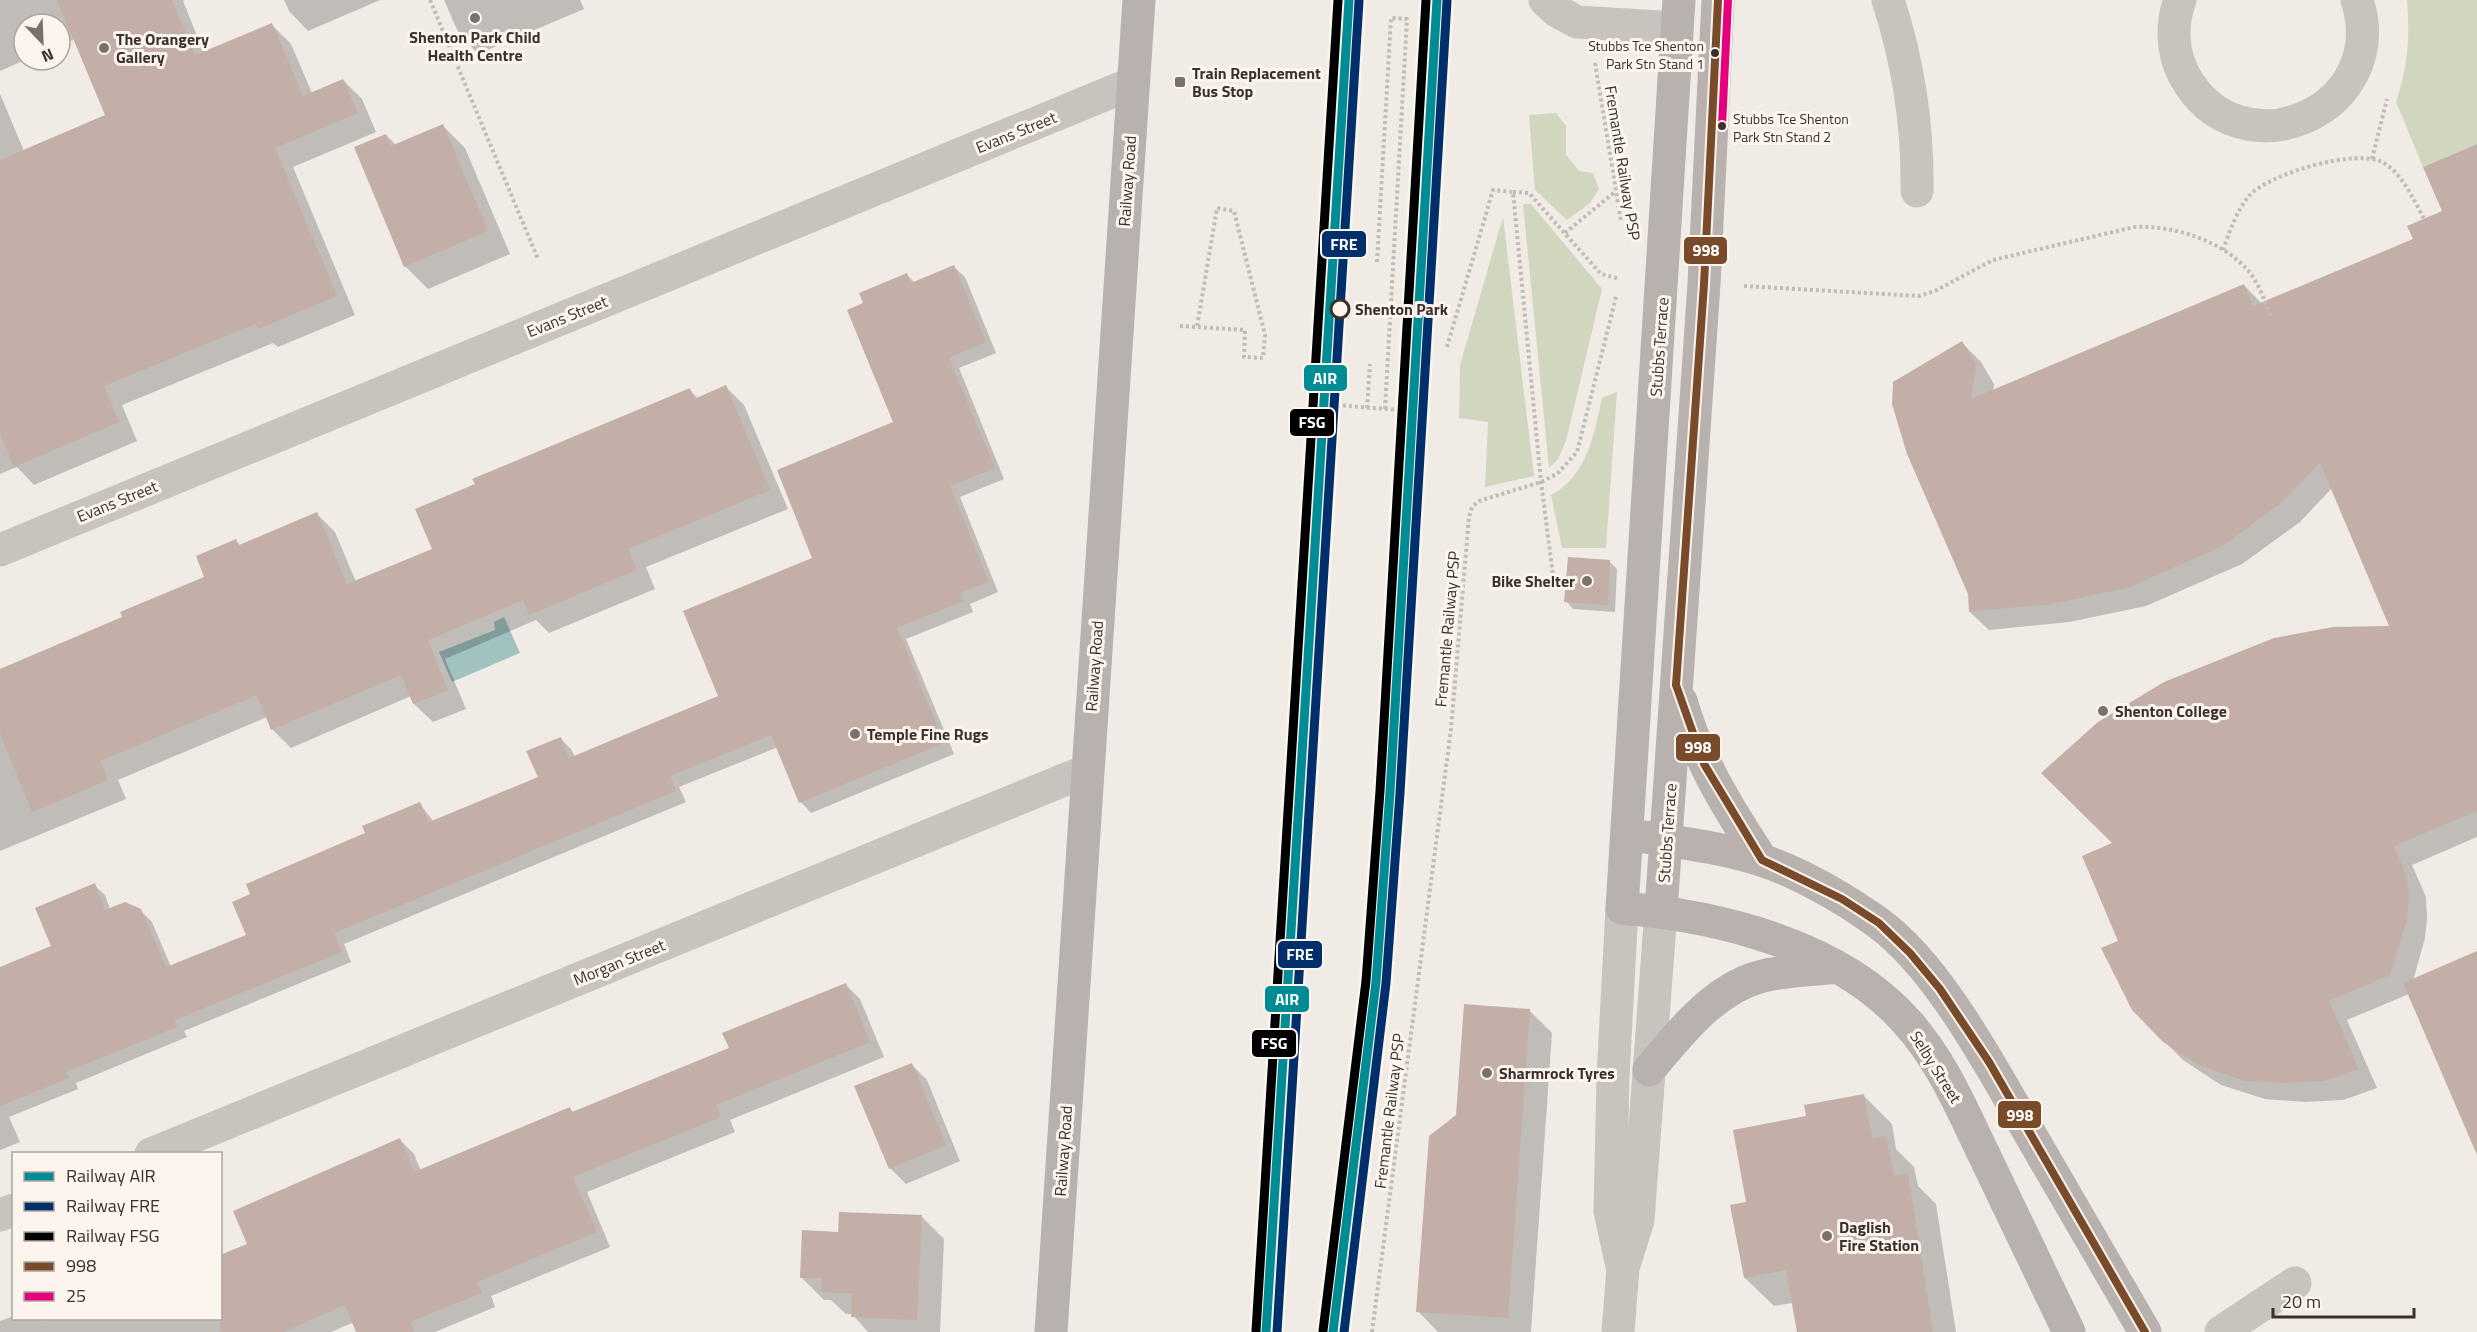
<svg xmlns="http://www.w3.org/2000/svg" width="2477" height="1332" viewBox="0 0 2477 1332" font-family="'Titillium Web',sans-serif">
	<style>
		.green { fill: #d1d6bf }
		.water { fill: #a1c2c1 }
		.shadow { fill: #0003 }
		.building { fill: #c3afa7 }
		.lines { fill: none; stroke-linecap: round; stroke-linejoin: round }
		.path { stroke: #c2bbb6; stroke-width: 4; stroke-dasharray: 3 3; stroke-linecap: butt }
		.minor { stroke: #c9c3be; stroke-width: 33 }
		.major { stroke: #b8b1ad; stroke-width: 33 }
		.bus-1-casing { stroke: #fbf5ee; stroke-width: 12 }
		.bus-2-casing { stroke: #fbf5ee; stroke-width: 12 }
		.bus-1 { stroke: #7a4b2a; stroke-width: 8 }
		.bus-2 { stroke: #e5007d; stroke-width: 8 }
		.rail-1-casing { stroke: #fbf5ee; stroke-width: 14 }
		.rail-2-casing { stroke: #fbf5ee; stroke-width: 14 }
		.rail-3-casing { stroke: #fbf5ee; stroke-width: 14 }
		.rail-1 { stroke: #008c95; stroke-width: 9 }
		.rail-2 { stroke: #002f6c; stroke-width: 9 }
		.rail-3 { stroke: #000; stroke-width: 9 }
		.poi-dot { fill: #7a716c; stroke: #fbf5ee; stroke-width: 2 }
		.bus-dot { fill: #3b302b; stroke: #fbf5ee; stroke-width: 2 }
		.stop-dot { fill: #fbf5ee; stroke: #3b302b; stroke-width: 3 }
		.labels { text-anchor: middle; stroke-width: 6; stroke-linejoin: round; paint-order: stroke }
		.bus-label { font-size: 14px; fill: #3b302b; stroke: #fbf5ee; text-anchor: end }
		.poi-label { font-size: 16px; font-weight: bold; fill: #3b302b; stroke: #fbf5ee; text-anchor: start }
		.street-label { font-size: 16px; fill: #3b302b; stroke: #fbf5ee }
		.stop-label { font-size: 16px; font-weight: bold; fill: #3b302b; stroke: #fbf5ee; text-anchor: start }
		.line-badge { stroke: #fbf5ee; stroke-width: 2 }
		.badge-label { font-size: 16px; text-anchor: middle; font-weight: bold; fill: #fff }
	</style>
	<rect width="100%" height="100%" fill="#f0ebe5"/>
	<!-- green -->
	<path class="green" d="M2407,0H2477V144L2423,167L2396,102C2408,65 2410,38 2407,0Z
		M1556,113L1566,126V155L1579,171L1593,173L1599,189L1590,203L1567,220L1535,190L1529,115Z
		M1523,204H1531L1602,289L1566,441L1558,459L1549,468Z
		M1503,217L1534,476L1485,487L1488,422L1459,418L1460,365Z
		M1617,392L1606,548H1562L1551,495C1587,476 1594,435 1602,398Z"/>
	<!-- water -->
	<path class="water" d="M504,617L520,653L452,682L439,652L495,630L494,622Z"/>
	<!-- shadow -->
	<path class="shadow" d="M0,0H185L183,1L204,53L272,25L291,44L312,93L343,80L362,99L376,132L293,167L355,315L278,347L273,343L122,405L137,441L34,485L17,467L0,474V94L24,151L107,116L75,39L60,45V24H24L25,60L0,71Z
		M284,0H380L308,31L289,11Z
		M444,0H580L584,9L478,54L459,34Z
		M443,126L465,148L510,254L428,289L405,266L386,135L396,145Z
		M2477,146V837L2412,865L2426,897L2427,918L2425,938L2413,981L2477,953V1151L2409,994L2347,1020L2377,1088L2343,1100L2305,1102L2265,1099L2221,1085L2183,1060L2164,1041L2120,942L2115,844L2392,627L2332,488L2300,522L2242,564L2146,606L2069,622L1989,630L1970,612L1962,343L1981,362L1994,384L1993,392L2244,285L2262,304L2415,240L2444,212Z
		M954,267L965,277L996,353L959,368L1004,479L960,497L998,592L970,604L973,612L906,639L954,754L811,813L801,802L778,747L679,787L686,802L344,944L351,962L184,1031L187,1037L76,1083L78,1089L9,1117L20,1142L0,1150V969L53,947L94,885L105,895L110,909L140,910L152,922L171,967L248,935L367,834L420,804L434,822L540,778L561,739L571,749L575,757L720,697L814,558L895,423L865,303L907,275L915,283Z
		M726,387L744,405L788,509L646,567L655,589L549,633L536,620L445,659L466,709L433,722L414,704L411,696L291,748L272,729L267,717L118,780L126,799L0,851V670L124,618L206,578L236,541L241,546L317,514L335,532L356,582L434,550L690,390L698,399Z
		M1610,562L1617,569L1615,612L1573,609L1566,601Z
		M845,984L860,999L884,1057L730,1120L735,1132L587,1192L610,1247L491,1296L495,1307L435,1332H358L354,1322L331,1332H0V1321L14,1316V1318H40L43,1321L50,1318H220L249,1245L400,1140L414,1154L421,1171L570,1109L574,1113L730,1049Z
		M1529,1010L1552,1033L1531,1332H1438L1418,1311L1458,1115Z
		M911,1064L927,1080L960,1161L906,1184L890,1168Z
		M1863,1095L1892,1124L1896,1149L1914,1167L1918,1186L1936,1204L1956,1332H1798L1793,1303L1774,1306L1745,1278L1748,1204L1807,1117Z
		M921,1216L944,1239L940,1332H868L852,1314H846L831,1300H824L801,1277L839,1233Z"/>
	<!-- building -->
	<path class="building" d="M57,0H172L195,55L272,23L303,96L343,79L358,113L275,148L337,296L258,329L255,324L104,386L119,422L14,467L0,433V160L105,115Z
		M443,124L488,231L404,267L354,147L386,134L391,146Z
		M2477,144V811L2394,846L2407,877L2409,898L2407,919L2390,975L2329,1001L2359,1069L2324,1081L2285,1083L2245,1081L2201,1066L2163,1042L2132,1010L2101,948L2118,941L2082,856L2112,843L2041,773L2098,722L2164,682L2274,638L2333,627L2389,626L2320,463L2281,503L2223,546L2127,588L2050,604L1969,612L1968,594L1907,454L1892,404L1893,382L1962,341L1976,364L1971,399L2244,284L2253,306L2413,239L2407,226L2442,211L2423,167Z
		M954,265L986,342L949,358L995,468L950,486L989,582L960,593L964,601L897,628L944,743L799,803L771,735L670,776L676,791L334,933L342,952L175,1020L177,1027L66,1072L69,1078L0,1106V967L51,946L35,908L95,883L105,910L125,902L141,909L166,967L246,935L232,902L250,894L246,884L365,833L362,826L420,802L429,822L538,777L526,751L561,737L569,758L718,696L683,611L812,558L777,470L893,422L847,310L863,303L859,293L907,273L911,283Z
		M726,385L770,490L628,549L637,570L529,615L523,600L428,640L448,690L413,704L401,675L271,730L257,695L100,761L108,780L32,812L0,733V669L122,617L120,612L204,577L196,556L236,539L239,545L317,512L347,584L432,549L415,509L475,484L472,479L690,388L694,399Z
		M1568,557L1610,560L1608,605L1564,602Z
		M2477,951V1155L2403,983Z
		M846,983L870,1042L716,1105L721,1117L573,1177L597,1232L477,1282L482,1293L410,1322L414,1332H356L345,1305L283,1332H220V1255L247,1244L233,1211L400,1138L414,1172L570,1107L572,1112L729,1048L722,1033Z
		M1464,1004L1530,1009L1508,1318L1416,1312L1429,1136L1456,1115Z
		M912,1063L946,1145L889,1169L854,1086Z
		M1864,1094L1872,1139L1886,1136L1894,1176L1908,1174L1933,1332H1797L1786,1270L1744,1278L1730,1205L1746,1202L1733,1130L1806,1116L1804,1105Z
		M839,1212L922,1215L917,1320L851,1317L852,1293L821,1292L822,1278H800L802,1230L838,1232Z"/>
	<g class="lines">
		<!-- path -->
		<path class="path" d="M430,0L538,259
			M1595,63L1621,221
			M2372,159L2387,99
			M1513,192L1529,193L1601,274L1620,279
			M1565,233L1616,191
			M2223,250C2229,233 2237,210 2249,196C2268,174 2358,147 2384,163C2403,175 2414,200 2424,219
			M1377,262L1391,18L1407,19L1385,409
			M1744,286L1919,296L1935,291L1993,260L2134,227C2174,225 2225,241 2251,274C2260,287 2265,302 2271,316
			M1372,311L1390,313
			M1180,326L1245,330L1244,357L1263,358L1265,335L1234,211L1217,208L1197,327
			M1447,347L1493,190L1513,192L1541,482L1554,583
			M1337,405L1399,410
			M1367,408L1370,364
			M1372,1332L1451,729L1469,517L1472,507L1479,501L1541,482L1557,474L1577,452L1616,297"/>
		<!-- minor -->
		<path class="minor" d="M1545,0L1557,11L1577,22L1677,28
			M1888,0C1909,64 1918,124 1917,191
			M2180,0C2171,24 2172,52 2184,75C2239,177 2393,111 2357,0
			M0,550L1133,83
			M151,1154L1086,771
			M0,1215L14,1210
			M1622,1266L1610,1211L1613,1077L1622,908
			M1618,1332L1623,1268L1638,1220L1661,911
			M2221,1332L2295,1283"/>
		<!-- major -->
		<path class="major" d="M1679,0L1622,908C1720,916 1840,946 1907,1022C1943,1062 1963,1112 1986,1159C2014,1217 2041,1274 2069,1332
			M1681,701C1698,760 1729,810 1762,860
			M1645,837C1683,843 1723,848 1761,860C1799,872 1845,899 1877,922C1937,965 1989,1063 2026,1127C2066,1195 2105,1264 2145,1332
			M1661,911L1704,284L1718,0
			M1649,1070C1678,1035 1713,990 1759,977C1783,970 1812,970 1837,967
			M1051,1332L1139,0"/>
		<defs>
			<path id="bus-1" d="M1718,0L1704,284L1676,685L1704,764L1762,860L1842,899L1879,923L1910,953L1940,989L1989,1062L2145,1332"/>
			<path id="bus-2" d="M1722,126L1728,0"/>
		</defs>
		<!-- bus-1 casing -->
		<use href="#bus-1" class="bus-1-casing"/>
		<!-- bus-2 casing -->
		<use href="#bus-2" class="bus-2-casing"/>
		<!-- bus-1 -->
		<use href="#bus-1" class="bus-1"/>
		<!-- bus-2 -->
		<use href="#bus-2" class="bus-2"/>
		<defs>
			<path id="rail-1" d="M1266,1332L1349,0
				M1333,1332L1376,982L1390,792L1437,0"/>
			<path id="rail-2" d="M1277,1332L1359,1
				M1344,1332L1386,983L1400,793L1447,1"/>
			<path id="rail-3" d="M1256,1331L1338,0
				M1323,1331L1366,981L1380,791L1426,0"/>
		</defs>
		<!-- rail-1 casing -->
		<use href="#rail-1" class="rail-1-casing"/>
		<!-- rail-2 casing -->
		<use href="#rail-2" class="rail-2-casing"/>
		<!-- rail-3 casing -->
		<use href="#rail-3" class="rail-3-casing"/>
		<!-- rail-1 -->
		<use href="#rail-1" class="rail-1"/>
		<!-- rail-2 -->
		<use href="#rail-2" class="rail-2"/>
		<!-- rail-3 -->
		<use href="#rail-3" class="rail-3"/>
	</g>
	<!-- markers -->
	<g class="poi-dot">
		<circle cx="475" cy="18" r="6"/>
		<circle cx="104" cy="48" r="6"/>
		<rect x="1174" y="76" width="12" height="12" rx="3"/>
		<circle cx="1587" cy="581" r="6"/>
		<circle cx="2103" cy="711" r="6"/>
		<circle cx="855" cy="734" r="6"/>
		<circle cx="1487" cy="1073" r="6"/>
		<circle cx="1827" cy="1236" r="6"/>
	</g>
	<g class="bus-dot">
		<circle cx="1715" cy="53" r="5"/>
		<circle cx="1722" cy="126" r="5"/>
	</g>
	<circle class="stop-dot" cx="1340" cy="309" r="9"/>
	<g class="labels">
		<!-- bus labels -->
		<g class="bus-label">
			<text x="1704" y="51">Stubbs Tce Shenton<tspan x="1704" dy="18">Park Stn Stand 1</tspan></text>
			<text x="1733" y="124" text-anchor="start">Stubbs Tce Shenton<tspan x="1733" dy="18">Park Stn Stand 2</tspan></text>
		</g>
		<!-- poi labels -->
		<g class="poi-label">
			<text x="475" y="43" text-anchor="middle">Shenton Park Child<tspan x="475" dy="18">Health Centre</tspan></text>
			<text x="116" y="45">The Orangery<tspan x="116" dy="18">Gallery</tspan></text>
			<text x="1192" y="79">Train Replacement<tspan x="1192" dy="18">Bus Stop</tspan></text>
			<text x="1575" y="587" text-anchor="end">Bike Shelter</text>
			<text x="2115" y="717">Shenton College</text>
			<text x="867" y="740">Temple Fine Rugs</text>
			<text x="1499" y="1079">Sharmrock Tyres</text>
			<text x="1839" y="1233">Daglish<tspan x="1839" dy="18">Fire Station</tspan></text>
		</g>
		<!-- street labels -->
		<g class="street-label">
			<text transform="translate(1016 132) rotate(-22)" y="6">Evans Street</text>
			<text transform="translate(1623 163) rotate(81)" y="6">Fremantle Railway PSP</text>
			<text transform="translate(1127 181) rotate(-86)" y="6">Railway Road</text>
			<text transform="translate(567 316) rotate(-22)" y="6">Evans Street</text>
			<text transform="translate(1659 347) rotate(-86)" y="6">Stubbs Terrace</text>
			<text transform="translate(117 501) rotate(-22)" y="6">Evans Street</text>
			<text transform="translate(1447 629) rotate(-85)" y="6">Fremantle Railway PSP</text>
			<text transform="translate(1094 666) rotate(-86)" y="6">Railway Road</text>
			<text transform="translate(1667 833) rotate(-86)" y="6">Stubbs Terrace</text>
			<text transform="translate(619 962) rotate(-22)" y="6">Morgan Street</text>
			<text transform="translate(1936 1067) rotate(58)" y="6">Selby Street</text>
			<text transform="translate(1389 1111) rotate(-83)" y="6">Fremantle Railway PSP</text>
			<text transform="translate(1063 1151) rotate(-86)" y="6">Railway Road</text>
		</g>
		<!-- stop labels -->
		<g class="stop-label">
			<text x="1355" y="315">Shenton Park</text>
		</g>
	</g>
	<g class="line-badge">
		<rect x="1321" y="230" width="46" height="28" rx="6" fill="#002f6c"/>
		<rect x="1683" y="236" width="45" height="29" rx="6" fill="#7a4b2a"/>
		<rect x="1303" y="364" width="45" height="28" rx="6" fill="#008c95"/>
		<rect x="1289" y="408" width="46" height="29" rx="6" fill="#000"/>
		<rect x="1675" y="733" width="46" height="29" rx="6" fill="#7a4b2a"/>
		<rect x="1277" y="940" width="46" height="29" rx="6" fill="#002f6c"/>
		<rect x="1264" y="985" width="46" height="28" rx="6" fill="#008c95"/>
		<rect x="1251" y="1029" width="46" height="29" rx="6" fill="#000"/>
		<rect x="1997" y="1100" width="45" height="29" rx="6" fill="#7a4b2a"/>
	</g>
	<g class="badge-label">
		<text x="1344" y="250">FRE</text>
		<text x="1706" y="256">998</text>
		<text x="1325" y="384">AIR</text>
		<text x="1312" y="428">FSG</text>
		<text x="1698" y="753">998</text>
		<text x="1300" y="960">FRE</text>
		<text x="1287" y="1005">AIR</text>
		<text x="1274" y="1049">FSG</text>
		<text x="2020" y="1121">998</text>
	</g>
	<!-- legend -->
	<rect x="12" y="1152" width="210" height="168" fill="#fbf5ee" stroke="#aea6a0" stroke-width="1.5"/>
	<rect x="24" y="1172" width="30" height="9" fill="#008c95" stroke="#aea6a0" stroke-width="1.5"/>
	<text x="66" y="1182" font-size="18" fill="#3b302b">Railway AIR</text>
	<rect x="24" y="1202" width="30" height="9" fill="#002f6c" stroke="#aea6a0" stroke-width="1.5"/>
	<text x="66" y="1212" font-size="18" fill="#3b302b">Railway FRE</text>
	<rect x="24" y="1232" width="30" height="9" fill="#000000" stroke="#aea6a0" stroke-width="1.5"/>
	<text x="66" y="1242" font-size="18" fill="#3b302b">Railway FSG</text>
	<rect x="24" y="1262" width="30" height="9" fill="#7a4b2a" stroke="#aea6a0" stroke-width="1.5"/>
	<text x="66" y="1272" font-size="18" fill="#3b302b">998</text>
	<rect x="24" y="1292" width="30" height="9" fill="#e5007d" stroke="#aea6a0" stroke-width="1.5"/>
	<text x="66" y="1302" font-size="18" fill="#3b302b">25</text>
	<!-- north arrow -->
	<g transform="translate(42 42) rotate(157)"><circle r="28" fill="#fbf5ee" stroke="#aea6a0" stroke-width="1.5"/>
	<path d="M0-4.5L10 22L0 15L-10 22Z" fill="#7a716c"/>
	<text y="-9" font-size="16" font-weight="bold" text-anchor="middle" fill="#3b302b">N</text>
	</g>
	<!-- scale -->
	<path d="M2273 1308v9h141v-9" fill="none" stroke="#3b302b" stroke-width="3"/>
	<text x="2282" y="1308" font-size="18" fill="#3b302b" stroke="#fbf5ee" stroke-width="4.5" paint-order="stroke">20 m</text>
</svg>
